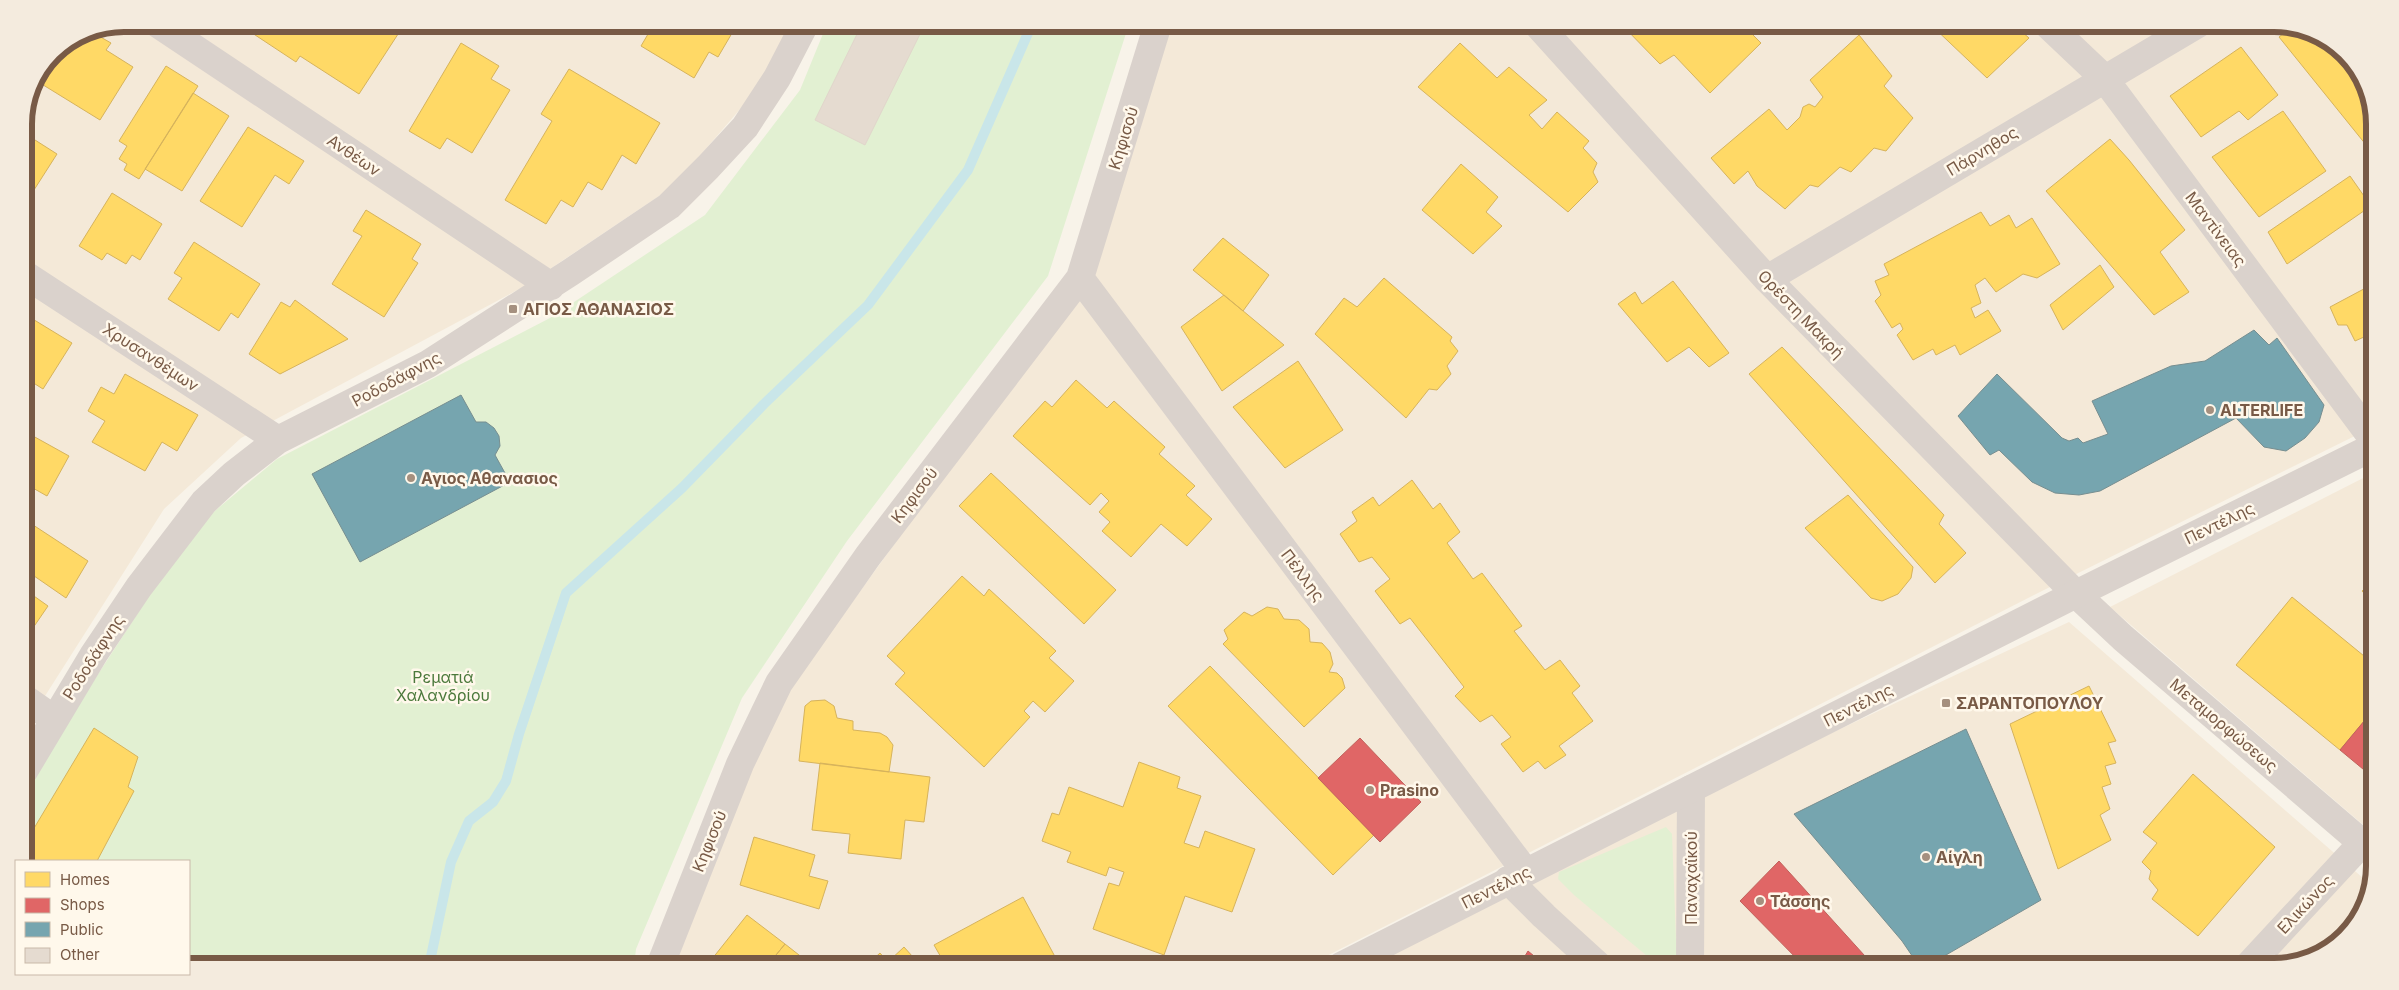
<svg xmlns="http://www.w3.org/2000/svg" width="2399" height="990" viewBox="0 0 2399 990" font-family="Inter,sans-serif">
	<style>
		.residential { fill: #f4e9d8 }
		.green { fill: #e2f0d2 }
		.homes { fill: #ffd966; stroke: #d6b35c }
		.shops { fill: #e06666; stroke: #c1625c }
		.public { fill: #76a5af; stroke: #778e90 }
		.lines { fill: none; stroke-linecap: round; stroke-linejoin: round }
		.stream { stroke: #c9e6e9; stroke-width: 10 }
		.building { fill: #e5dbd0; stroke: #e1d6cb }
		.minor { stroke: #dad2cc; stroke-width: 28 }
		.tertiary { stroke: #dad2cc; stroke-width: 28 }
		.secondary { stroke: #dad2cc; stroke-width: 28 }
		.poi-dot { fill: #a5907f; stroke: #fff8eb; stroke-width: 2 }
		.labels { text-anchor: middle; stroke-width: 5; stroke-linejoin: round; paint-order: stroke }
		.street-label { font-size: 16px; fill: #785a46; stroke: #fff8eb }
		.poi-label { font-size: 16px; font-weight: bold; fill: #785a46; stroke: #fff8eb; text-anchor: start }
		.park-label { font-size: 16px; fill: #4b793b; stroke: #fff8eb }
		.rim { fill: none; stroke: #785a46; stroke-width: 6 }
	</style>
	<rect width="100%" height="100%" fill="#f8f3e9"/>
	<!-- residential -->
	<path class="residential" d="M125,24H789L772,72L674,186L523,287L241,438L164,509L24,729V119L34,80L54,53L87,31Z
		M1169,24H2274L2312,31L2358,69L2375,119V426L2044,590L1307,966H672L772,713L1087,278Z
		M2375,472V835L2110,607Z
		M2069,622L2371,885L2368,903L2330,949L2274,966H1367L1547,866Z"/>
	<!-- green -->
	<path class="green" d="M827,24H1129L1048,276L847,541L742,698L636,949L634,966H189V861H24V797L74,711L192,530L277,459L550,318L705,215L800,90Z
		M1666,827L1672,834L1677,966H1659L1574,895L1558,879L1559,872Z"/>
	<!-- homes -->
	<path class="homes" d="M245,24H323L334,31L339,24H395L402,28L359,94L300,56L296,62L243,27Z
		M654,24H728L735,28L718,57L709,52L694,78L641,46Z
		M1621,24H1742L1761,43L1710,93L1674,55L1660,64Z
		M1930,24H2013L2029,38L1987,78Z
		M2292,27L2312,31L2358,69L2375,119V156L2279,37Z
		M87,31H90L111,43L106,50L133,67L100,120L40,83L61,49Z
		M1859,35L1892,76L1884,86L1913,118L1886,151L1874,148L1851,172L1840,167L1818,187L1810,185L1785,209L1757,186L1748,171L1734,184L1711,158L1769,109L1787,130L1800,117L1803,107L1809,104L1815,107L1823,97L1810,80Z
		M461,43L499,66L491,79L510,90L472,153L447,138L440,149L409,131Z
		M1460,43L1497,78L1509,67L1547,100L1529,115L1542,129L1557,112L1589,141L1583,148L1597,163L1593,172L1598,182L1568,212L1418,87Z
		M2241,47L2278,95L2248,120L2239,111L2201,137L2170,96Z
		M166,66L198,86L139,179L124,170L127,164L119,159L127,146L119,141Z
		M569,69L660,123L636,164L622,155L602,190L588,182L573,207L561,200L546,224L505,200L552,121L541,114Z
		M193,93L229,116L182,191L145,169Z
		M2283,111L2326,171L2259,217L2212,157Z
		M248,127L304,161L289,184L275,175L242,227L200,201Z
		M24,133L57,154L25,204L24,203Z
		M2110,139L2129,160L2185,230L2160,252L2189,292L2154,315L2046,191Z
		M1461,164L1498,197L1486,212L1502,226L1473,254L1422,210Z
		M2350,176L2371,206L2287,264L2268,232Z
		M112,193L162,224L140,260L132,255L126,264L107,253L102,260L79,246Z
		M366,210L421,244L412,259L418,263L384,317L332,284L362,236L353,231Z
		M1981,212L1990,226L2009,215L2016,228L2032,218L2060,264L2037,278L2023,274L1996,292L1985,278L1975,285L1981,303L1971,308L1975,318L1988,310L2001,331L1960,355L1955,345L1936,355L1933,349L1913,360L1897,335L1903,329L1900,323L1892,328L1875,301L1881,295L1875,281L1889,275L1884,264Z
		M1223,238L1269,275L1243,311L1193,270Z
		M194,242L260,284L238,318L231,313L219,331L168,299L182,278L174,273Z
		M2100,265L2114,287L2063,330L2050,305Z
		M1384,278L1452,337L1450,341L1458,351L1447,366L1451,374L1437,390L1429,389L1406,418L1315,334L1344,298L1357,307Z
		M1673,281L1729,353L1709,367L1689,347L1667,362L1618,304L1635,292L1642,304Z
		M2375,283V358L2364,337L2355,341L2347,325H2338L2330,307Z
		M1224,295L1284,345L1222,391L1181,327Z
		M295,300L348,339L280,374L249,354L281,302L290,307Z
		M31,318L72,343L43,389L24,377V329Z
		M1782,347L1944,515L1939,524L1966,553L1935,583L1749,374Z
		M1298,361L1343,430L1285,468L1233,407Z
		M125,374L198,415L177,451L162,442L145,471L92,442L105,421L88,411L101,387L114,394Z
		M1076,380L1107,408L1114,401L1165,447L1159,454L1195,486L1186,495L1212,519L1187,546L1161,524L1131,557L1102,531L1110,522L1099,512L1109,501L1101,493L1090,505L1013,436L1045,401L1052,407Z
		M24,431L69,456L47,496L24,483Z
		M991,473L1116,590L1084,624L959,506Z
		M1412,480L1433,509L1440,503L1460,532L1447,543L1473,579L1482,573L1522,626L1514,631L1545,670L1560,660L1580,686L1572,693L1593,721L1559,746L1566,755L1545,769L1538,761L1523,772L1501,744L1511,737L1492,715L1480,722L1455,696L1464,687L1410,618L1400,624L1375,591L1390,579L1372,557L1359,562L1340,534L1357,521L1352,512L1373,497L1379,506Z
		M1848,495L1913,567L1911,578L1898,594L1882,601L1871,598L1805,528Z
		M24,519L88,561L66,598L24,569Z
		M962,576L984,596L989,589L1056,651L1049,658L1074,681L1045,712L1033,701L1024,711L1030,717L984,767L895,684L905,673L887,656Z
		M2375,580V605L2362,591Z
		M24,589L48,606L24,641Z
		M2292,597L2375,665V708L2340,750L2236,665Z
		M1267,607L1278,609L1284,619L1299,620L1309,629L1310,642L1322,643L1330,652L1333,664L1329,672L1337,673L1342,678L1345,688L1304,727L1223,644L1228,639L1224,630L1244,612L1252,616Z
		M1210,666L1374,835L1333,875L1168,706Z
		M2089,686L2116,741L2108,743L2116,763L2105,766L2111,784L2102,787L2110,809L2100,815L2111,840L2058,869L2010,724Z
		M825,700L834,706L837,718L853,721V730L880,733L887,737L893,745L889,772L799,761L805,706L811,701Z
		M94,728L138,757L128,787L134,791L97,861H24V845Z
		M1139,762L1180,777L1177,788L1201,796L1184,843L1199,848L1205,831L1255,849L1232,912L1185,896L1164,955L1093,929L1109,883L1119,886L1124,872L1109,867L1106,876L1067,862L1071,852L1042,841L1052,813L1059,815L1069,787L1123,807Z
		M820,763L930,777L924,822L905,820L901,859L848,853L850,834L812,830Z
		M2193,774L2275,847L2198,936L2152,899L2158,890L2149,879L2151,871L2142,862L2157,843L2143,832Z
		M754,837L815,855L809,876L828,881L819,909L740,885Z
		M1023,897L1060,966H946L934,945Z
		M747,915L785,944L767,966H721L712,959Z
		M785,944L813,966H767Z
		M904,947L921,966H866L880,953L888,962Z
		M1734,957L1781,959L1788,966H1734Z"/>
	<!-- shops -->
	<path class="shops" d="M2375,708V779L2340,750Z
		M1360,738L1421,802L1380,842L1318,778Z
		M1779,861L1874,966H1804L1740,901Z
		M1528,951L1546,966H1519Z"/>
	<!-- public -->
	<path class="public" d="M2254,330L2269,345L2277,338L2324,405L2319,422L2305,438L2286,451L2264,447L2236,418L2100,491L2079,495L2055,493L2032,482L1999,450L1990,455L1958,416L1997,374L2062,438L2069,441L2078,438L2083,443L2108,434L2092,401L2171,366L2205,361Z
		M461,395L476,422H486L494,428L499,436L500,446L495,455L510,482L360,562L312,474Z
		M1966,729L2041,900L1927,966H1919L1902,941L1794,814Z"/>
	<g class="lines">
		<!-- stream -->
		<path class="stream" d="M429,966L451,862L469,821L493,802L506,781L519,734L566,593L682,488L764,404L868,305L968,170L1032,24"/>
	</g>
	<!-- building -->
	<path class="building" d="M862,24H925L865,145L815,120Z"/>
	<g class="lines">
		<!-- minor -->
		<path class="minor" d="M158,24L551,286
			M1537,24L1767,279L2076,594
			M2047,24L2104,78L2375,442
			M24,274L278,440
			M1080,278L1525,871
			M1767,279L2198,24
			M24,698L54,719
			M24,771L94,654L139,587L204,502L234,474L278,440L428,364L571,272L669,206L708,167L745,127L777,78L805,24
			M1508,880L1544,916L1599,966
			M660,966L740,764L779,683L868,556L1080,278L1158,24
			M1690,966L1691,789
			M2248,966L2362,843"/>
		<!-- tertiary -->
		<path class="tertiary" d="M2076,594L2123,638L2375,854"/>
		<!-- secondary -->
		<path class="secondary" d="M1341,966L2076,594L2375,446"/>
	</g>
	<!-- markers -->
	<g class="poi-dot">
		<rect x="508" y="304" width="10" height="10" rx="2.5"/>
		<circle cx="2210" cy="410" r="5"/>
		<circle cx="411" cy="478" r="5"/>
		<rect x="1941" y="698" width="10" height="10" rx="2.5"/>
		<circle cx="1370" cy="790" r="5"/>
		<circle cx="1926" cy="857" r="5"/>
		<circle cx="1760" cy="901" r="5"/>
	</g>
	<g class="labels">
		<!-- street labels -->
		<g class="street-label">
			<text transform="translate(1123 138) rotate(-73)" y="6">Κηφισού</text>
			<text transform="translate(1982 151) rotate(-31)" y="6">Πάρνηθος</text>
			<text transform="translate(354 155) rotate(34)" y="6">Ανθέων</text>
			<text transform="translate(2216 229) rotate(53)" y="6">Μαντίνειας</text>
			<text transform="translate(1801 314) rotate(46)" y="6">Ορέστη Μακρή</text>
			<text transform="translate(151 357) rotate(33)" y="6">Χρυσανθέμων</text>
			<text transform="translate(396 379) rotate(-28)" y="6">Ροδοδάφνης</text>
			<text transform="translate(914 495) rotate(-53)" y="6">Κηφισού</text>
			<text transform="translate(2219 523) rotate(-26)" y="6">Πεντέλης</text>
			<text transform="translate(1303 575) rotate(53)" y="6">Πέλλης</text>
			<text transform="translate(93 657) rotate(-57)" y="6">Ροδοδάφνης</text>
			<text transform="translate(1858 705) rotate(-27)" y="6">Πεντέλης</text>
			<text transform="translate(2224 725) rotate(40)" y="6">Μεταμορφώσεως</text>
			<text transform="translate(709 841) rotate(-68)" y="6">Κηφισού</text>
			<text transform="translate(1691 878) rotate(-90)" y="6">Παναχαϊκού</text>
			<text transform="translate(1496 887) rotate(-27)" y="6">Πεντέλης</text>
			<text transform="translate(2305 904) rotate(-47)" y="6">Ελικώνος</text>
		</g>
		<!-- poi labels -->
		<g class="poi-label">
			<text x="523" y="315">ΑΓΙΟΣ ΑΘΑΝΑΣΙΟΣ</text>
			<text x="2220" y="416">ALTERLIFE</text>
			<text x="421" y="484">Αγιος Αθανασιος</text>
			<text x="1956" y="709">ΣΑΡΑΝΤΟΠΟΥΛΟΥ</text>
			<text x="1380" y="796">Prasino</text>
			<text x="1936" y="863">Αίγλη</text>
			<text x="1770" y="907">Τάσσης</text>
		</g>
		<!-- park labels -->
		<g class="park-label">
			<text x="443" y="683">Ρεματιά<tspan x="443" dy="18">Χαλανδρίου</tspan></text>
		</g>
	</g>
	<!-- crop -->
	<path d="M0 0H2399V990H0ZM124 32H2274A92 92 0 0 1 2366 124V866A92 92 0 0 1 2274 958H124A92 92 0 0 1 32 866V124A92 92 0 0 1 124 32Z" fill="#f4ebde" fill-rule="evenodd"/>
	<path class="rim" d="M124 32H2274A92 92 0 0 1 2366 124V866A92 92 0 0 1 2274 958H124A92 92 0 0 1 32 866V124A92 92 0 0 1 124 32Z"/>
	<!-- legend -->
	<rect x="15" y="860" width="175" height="115" fill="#fff8eb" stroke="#c9b9a9"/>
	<rect x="25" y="872" width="25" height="15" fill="#ffd966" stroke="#c9b9a9"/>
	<text x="60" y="885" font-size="15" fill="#785a46">Homes</text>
	<rect x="25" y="898" width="25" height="15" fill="#e06666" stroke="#c9b9a9"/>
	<text x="60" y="910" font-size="15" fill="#785a46">Shops</text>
	<rect x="25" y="922" width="25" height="15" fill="#76a5af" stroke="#c9b9a9"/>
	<text x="60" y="935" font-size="15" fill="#785a46">Public</text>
	<rect x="25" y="948" width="25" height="15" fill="#e5dbd0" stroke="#c9b9a9"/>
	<text x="60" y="960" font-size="15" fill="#785a46">Other</text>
</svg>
